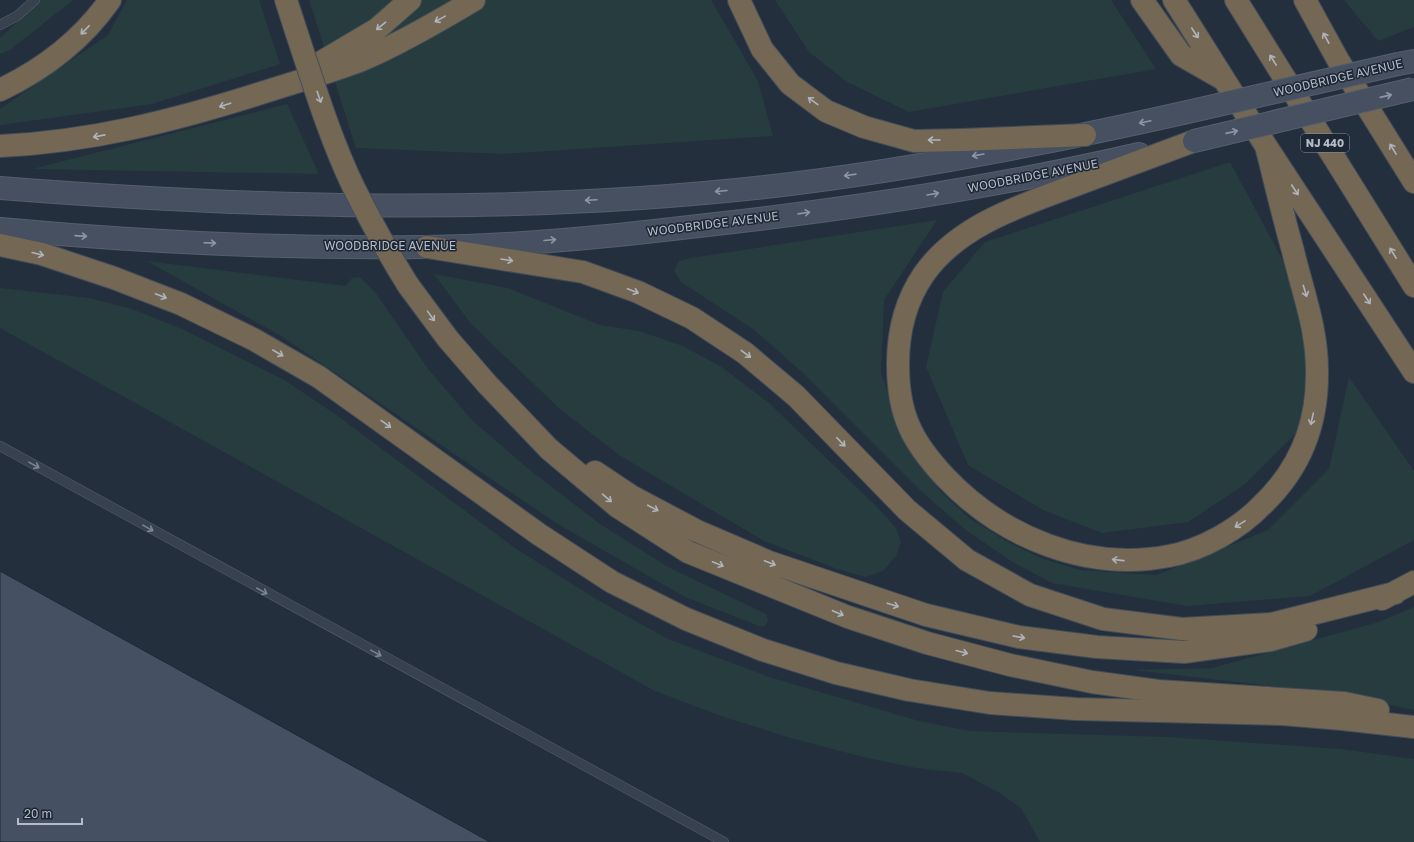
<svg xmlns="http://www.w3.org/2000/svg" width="1414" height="842" viewBox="0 0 1414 842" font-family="'Golos Text',sans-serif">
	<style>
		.green { fill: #263c3f }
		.building { fill: #455162; stroke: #1f2835 }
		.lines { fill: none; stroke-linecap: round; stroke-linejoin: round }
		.lane-casing { stroke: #565f6c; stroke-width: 10 }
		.secondary-casing { stroke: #565f6c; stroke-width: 24 }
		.highway-casing { stroke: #434c59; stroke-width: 24 }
		.lane { stroke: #38414e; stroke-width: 9 }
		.secondary { stroke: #465061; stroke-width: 22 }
		.highway { stroke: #746855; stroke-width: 22 }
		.secondary-bridge-casing { stroke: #565f6c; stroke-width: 24; stroke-linecap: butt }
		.highway-bridge-casing { stroke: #434c59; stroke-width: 24; stroke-linecap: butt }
		.secondary-bridge { stroke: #465061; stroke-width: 22 }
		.highway-bridge { stroke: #746855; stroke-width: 22 }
		.oneway { stroke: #aeb4bd }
		.oneway2 { stroke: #8e96a5 }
		.oneway3 { stroke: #7c8592 }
		.labels { text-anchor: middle; stroke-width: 3; stroke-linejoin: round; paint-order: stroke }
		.shield { fill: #1d2633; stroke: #878f9c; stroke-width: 1 }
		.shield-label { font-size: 11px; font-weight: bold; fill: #b4bcc9 }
		.street-label { font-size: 12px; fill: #b4bcc9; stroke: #1d2633 }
	</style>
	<rect width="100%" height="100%" fill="#242f3e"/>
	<!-- green -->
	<path class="green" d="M41,0H73L10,50L0,54V38Z
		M127,0H259L280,64L152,104L0,125V109L108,35Z
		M309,0H711L758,81L773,136L504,154L356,148Z
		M775,0H1111L1156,69L909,112L847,82L809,52Z
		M1344,0H1414V27L1378,41Z
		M287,104L319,174L32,169Z
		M1230,162L1288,270L1308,365L1299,430L1244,485L1188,522L1102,533L1043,510L968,465L926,367L943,292L985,242Z
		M937,220L884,300L881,373L905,442L941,492L969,518L1006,541L1041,558L1080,570L1157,575L1268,530L1329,469L1349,377L1414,471V540L1310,596L1187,606L1052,583L1011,561L963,528L920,490L802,372L753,329L681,282L674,271L679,261L691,258Z
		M147,261L346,286L352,278L360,277L375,292L429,370L471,419L526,467L600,524L668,567L766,614L768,620L765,626H759L685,597L556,523L281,336Z
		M434,274L508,288L600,325L639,331L683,346L723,368L769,403L877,507L896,528L901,542L896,556L883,571L865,577L837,569L764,541L619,455L560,409L471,324Z
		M0,288L89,298L132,309L182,329L286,381L335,414L515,548L596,599L668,639L769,677L919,721L970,731L1169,737L1341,749L1414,759V842H1040L1021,808L998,792L962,773L916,768L863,757L791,738L721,716L655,691L0,328Z
		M1414,607V710L1333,693L1133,670L1212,668L1379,622Z"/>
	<!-- building -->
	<path class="building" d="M0,571L490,842H0Z"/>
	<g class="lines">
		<defs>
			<path id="lane" d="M0,25L17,16L35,0
				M0,446L724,842"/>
			<path id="secondary" d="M1398,64L1414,61
				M0,188C254,208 512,215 765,187C906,171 1045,144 1183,113
				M0,229C141,242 284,249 426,247C519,246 614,236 707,225C852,209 996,187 1139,154"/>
			<path id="highway" d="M286,0L297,34
				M739,0L762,49L790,84L826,111L864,127L914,141L962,140L1085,135
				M1142,0L1181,55L1223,79
				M1174,0L1266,146L1414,372
				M1236,0L1414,286
				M1305,0L1338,60L1414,182
				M318,64L377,29L410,0
				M0,90C44,69 82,40 110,0
				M1194,141C1157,155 1119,169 1081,183C1026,204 960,223 924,274C906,300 898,332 898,364C898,384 900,406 909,426C917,445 931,462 945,477C1002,537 1086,572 1169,556C1202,550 1239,529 1262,505C1299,470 1317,426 1317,375C1318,331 1303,293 1293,251C1283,216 1275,181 1266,146
				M0,146C89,142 173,121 258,94C292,83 328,73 362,60C399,44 439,21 474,0
				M0,245L42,254L114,278L181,304L253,339L319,377L540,535L612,582L686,619L763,650L836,673L909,690L990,703L1076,709L1282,714L1342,719L1414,727
				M427,247L583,272L638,292L692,318L745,353L796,396L907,510L967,560L1030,595L1103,619L1182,629L1271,624L1395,593
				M408,285L448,339L487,384L549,449L618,507L688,552L848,617L927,643L1010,665L1092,682L1158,691L1344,703L1378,710
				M595,472L631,496L697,531L769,562L926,615L1019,637L1097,647L1184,652L1271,640L1306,630
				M1382,599L1414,582"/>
		</defs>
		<!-- lane casing -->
		<use href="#lane" class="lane-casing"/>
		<!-- secondary casing -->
		<use href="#secondary" class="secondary-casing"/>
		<!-- highway casing -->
		<use href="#highway" class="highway-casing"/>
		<!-- lane -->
		<use href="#lane" class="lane"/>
		<!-- secondary -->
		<use href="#secondary" class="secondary"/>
		<!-- highway -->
		<use href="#highway" class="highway"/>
		<defs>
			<path id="secondary-bridge" d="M1183,113L1398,64
				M1194,141L1413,89"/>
			<path id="highway-bridge" d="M297,34C314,85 330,138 353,186C370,220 388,253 408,285"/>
		</defs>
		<!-- secondary-bridge casing -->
		<use href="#secondary-bridge" class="secondary-bridge-casing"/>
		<!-- highway-bridge casing -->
		<use href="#highway-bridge" class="highway-bridge-casing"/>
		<!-- secondary-bridge -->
		<use href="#secondary-bridge" class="secondary-bridge"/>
		<!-- highway-bridge -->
		<use href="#highway-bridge" class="highway-bridge"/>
	</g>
	<!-- one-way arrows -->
	<defs><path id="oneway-shaft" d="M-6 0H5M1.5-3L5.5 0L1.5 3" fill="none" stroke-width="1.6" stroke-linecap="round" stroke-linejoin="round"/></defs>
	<g class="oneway">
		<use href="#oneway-shaft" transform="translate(440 19) rotate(151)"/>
		<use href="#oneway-shaft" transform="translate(381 26) rotate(140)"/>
		<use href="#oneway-shaft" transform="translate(85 30) rotate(134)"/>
		<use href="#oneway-shaft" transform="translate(1195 33) rotate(57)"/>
		<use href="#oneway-shaft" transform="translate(1326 38) rotate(-119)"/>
		<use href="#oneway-shaft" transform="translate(1273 60) rotate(-122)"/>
		<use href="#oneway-shaft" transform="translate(319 97) rotate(71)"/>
		<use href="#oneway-shaft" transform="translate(813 101) rotate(-144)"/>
		<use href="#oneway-shaft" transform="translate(225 105) rotate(162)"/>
		<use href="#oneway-shaft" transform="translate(99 136) rotate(169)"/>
		<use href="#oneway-shaft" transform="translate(934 140) rotate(180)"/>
		<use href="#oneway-shaft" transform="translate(1393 149) rotate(-122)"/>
		<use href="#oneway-shaft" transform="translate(1295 190) rotate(57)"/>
		<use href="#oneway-shaft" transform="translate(1393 253) rotate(-122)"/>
		<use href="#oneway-shaft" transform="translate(38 254) rotate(14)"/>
		<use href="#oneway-shaft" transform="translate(507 260) rotate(9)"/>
		<use href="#oneway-shaft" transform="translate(633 291) rotate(21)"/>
		<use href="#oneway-shaft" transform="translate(1305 291) rotate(73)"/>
		<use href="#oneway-shaft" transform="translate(161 296) rotate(21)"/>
		<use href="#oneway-shaft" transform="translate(1367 299) rotate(57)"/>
		<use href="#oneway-shaft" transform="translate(431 316) rotate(54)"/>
		<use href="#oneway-shaft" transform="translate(278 353) rotate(30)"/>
		<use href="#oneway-shaft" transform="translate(746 354) rotate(37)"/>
		<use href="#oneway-shaft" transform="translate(1312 419) rotate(103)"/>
		<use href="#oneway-shaft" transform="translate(386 424) rotate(36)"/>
		<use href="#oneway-shaft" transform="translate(841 442) rotate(46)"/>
		<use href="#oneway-shaft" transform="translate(607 498) rotate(40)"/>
		<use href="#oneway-shaft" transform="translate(653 508) rotate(28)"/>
		<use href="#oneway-shaft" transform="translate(1240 524) rotate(149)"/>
		<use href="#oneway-shaft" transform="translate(1118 560) rotate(-174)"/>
		<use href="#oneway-shaft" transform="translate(770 563) rotate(21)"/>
		<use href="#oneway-shaft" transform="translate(718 564) rotate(22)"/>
		<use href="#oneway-shaft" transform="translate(893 605) rotate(17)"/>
		<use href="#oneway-shaft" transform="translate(838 613) rotate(23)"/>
		<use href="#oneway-shaft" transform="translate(1019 637) rotate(10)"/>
		<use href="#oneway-shaft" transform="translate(962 652) rotate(15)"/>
	</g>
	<g class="oneway2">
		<use href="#oneway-shaft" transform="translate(1386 96) rotate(-13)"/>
		<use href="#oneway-shaft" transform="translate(1145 122) rotate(168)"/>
		<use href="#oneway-shaft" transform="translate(1232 132) rotate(-13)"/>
		<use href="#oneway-shaft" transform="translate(978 155) rotate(170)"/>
		<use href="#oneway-shaft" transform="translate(850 175) rotate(172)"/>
		<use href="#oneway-shaft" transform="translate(721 191) rotate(175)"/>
		<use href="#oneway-shaft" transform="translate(933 194) rotate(-10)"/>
		<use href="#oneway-shaft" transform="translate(591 200) rotate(177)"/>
		<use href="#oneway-shaft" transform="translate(804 213) rotate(-8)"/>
		<use href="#oneway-shaft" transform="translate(81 236) rotate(4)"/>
		<use href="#oneway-shaft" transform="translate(550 240) rotate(-5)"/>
		<use href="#oneway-shaft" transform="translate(210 243) rotate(2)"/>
	</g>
	<g class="oneway3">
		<use href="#oneway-shaft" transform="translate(34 465) rotate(29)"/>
		<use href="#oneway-shaft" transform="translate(148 528) rotate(29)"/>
		<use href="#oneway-shaft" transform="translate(262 591) rotate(29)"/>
		<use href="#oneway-shaft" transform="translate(376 653) rotate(29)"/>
	</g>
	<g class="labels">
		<!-- shield labels -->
		<rect class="shield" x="1301" y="134" width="48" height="18" rx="3"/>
		<g class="shield-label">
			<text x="1325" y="147">NJ 440</text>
		</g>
		<!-- street labels -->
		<g class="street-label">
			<text transform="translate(1338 78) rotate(-13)" y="4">WOODBRIDGE AVENUE</text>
			<text transform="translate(1033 176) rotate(-11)" y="4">WOODBRIDGE AVENUE</text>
			<text transform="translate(713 224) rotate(-7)" y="4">WOODBRIDGE AVENUE</text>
			<text x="390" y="250">WOODBRIDGE AVENUE</text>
		</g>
	</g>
	<!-- scale -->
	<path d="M18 818v6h64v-6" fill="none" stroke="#b4bcc9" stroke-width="2"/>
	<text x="24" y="818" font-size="12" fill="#b4bcc9" stroke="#1d2633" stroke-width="3" paint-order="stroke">20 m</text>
</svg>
